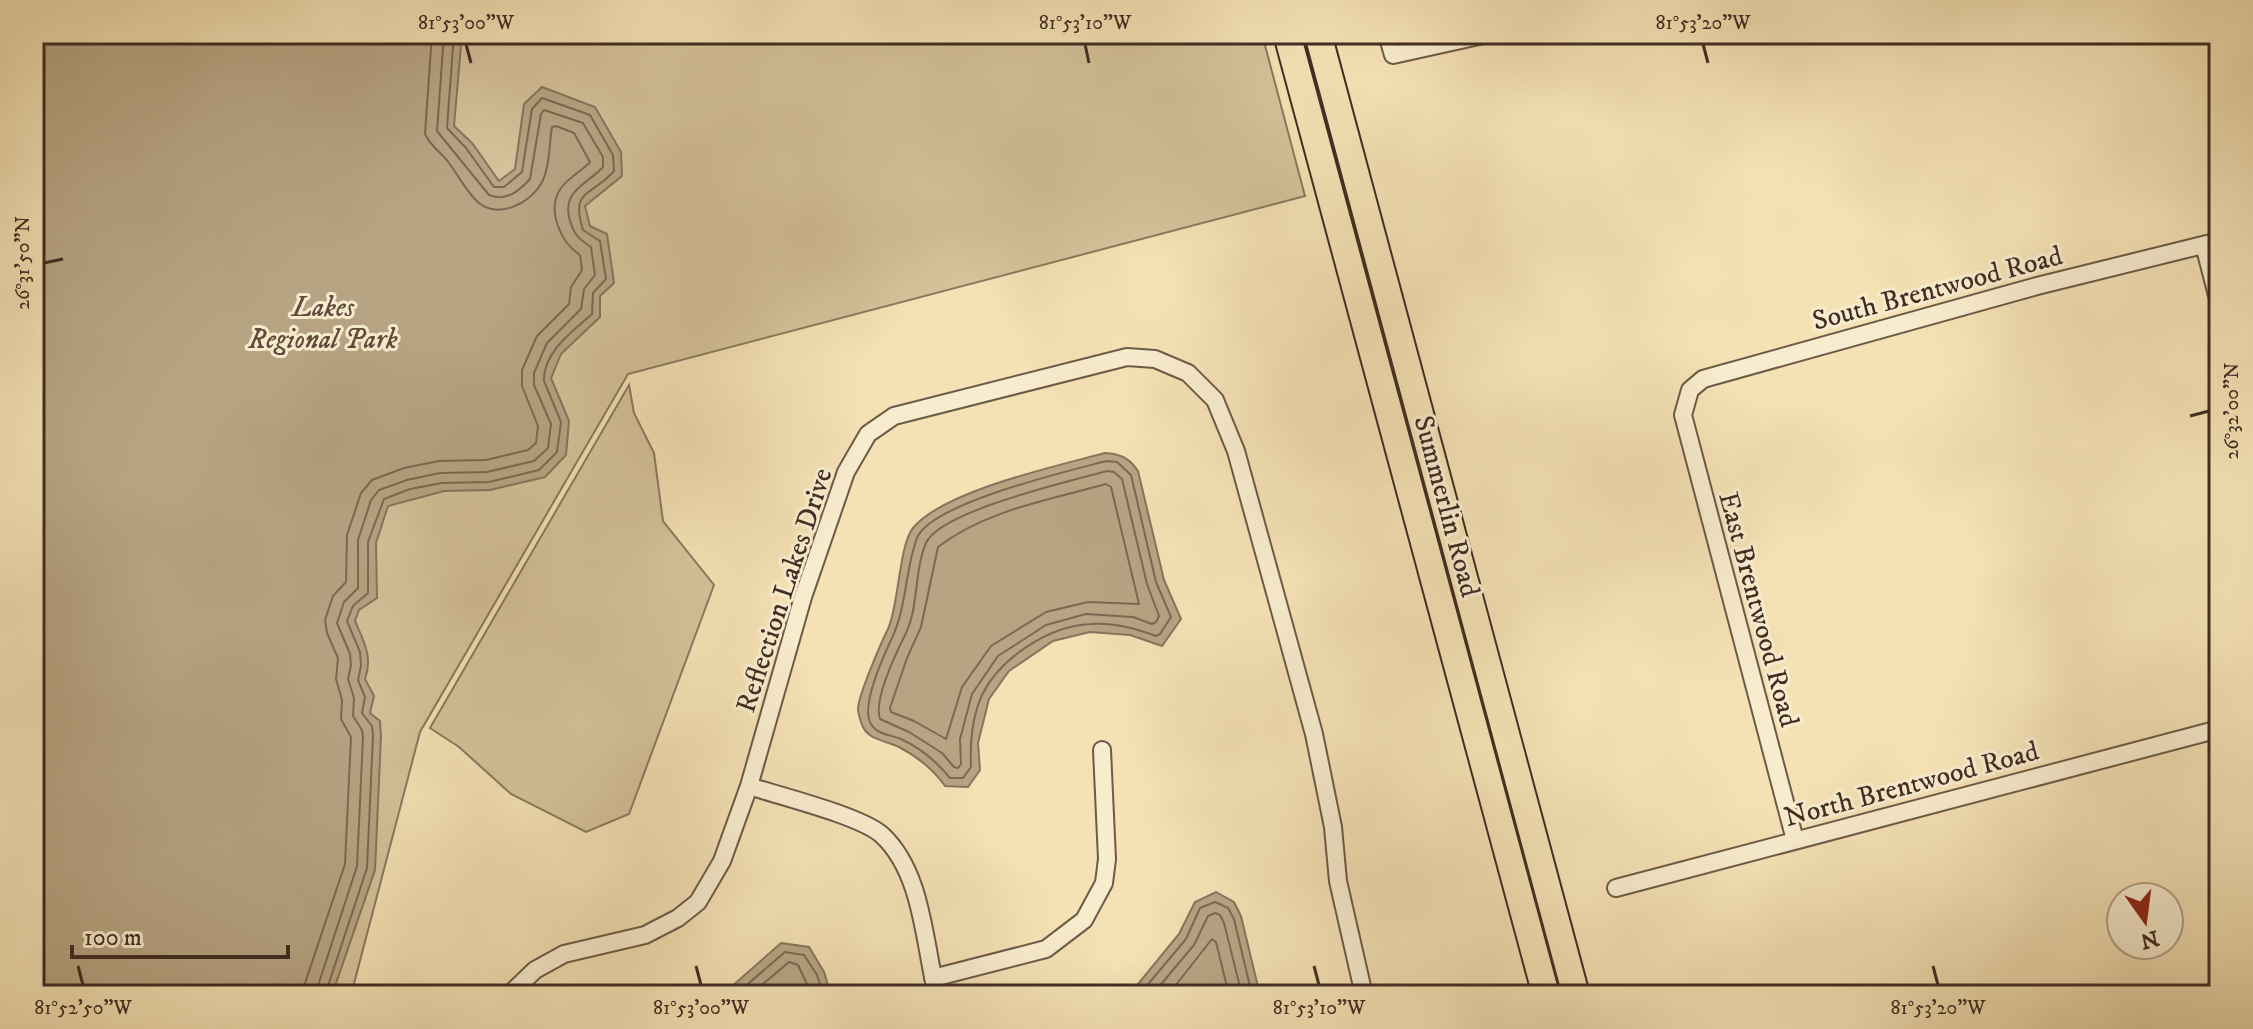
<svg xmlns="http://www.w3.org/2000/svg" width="2253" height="1029" viewBox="0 0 2253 1029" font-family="'IM FELL DW Pica',serif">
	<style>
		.green { fill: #d5c29b; stroke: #8a785f; stroke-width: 2 }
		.water { fill: #b7a483; stroke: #87745d; stroke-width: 2 }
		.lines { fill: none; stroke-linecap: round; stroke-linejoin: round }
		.shore { stroke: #7c6853; stroke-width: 2 }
		.street-casing { stroke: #6d5a47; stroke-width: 20 }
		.primary-casing { stroke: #402d23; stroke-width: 30 }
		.street { stroke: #f8ecce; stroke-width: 16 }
		.primary { stroke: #f4e1b4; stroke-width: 26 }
		.ticks { fill: none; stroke: #402d23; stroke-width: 3 }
		.labels { text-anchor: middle; stroke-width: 6; stroke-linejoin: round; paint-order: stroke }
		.street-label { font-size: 28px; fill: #402d23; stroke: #f8ecce }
		.park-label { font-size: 28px; font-style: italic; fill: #5e4b3b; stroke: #f8ecce }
		.neatline { fill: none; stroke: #402d23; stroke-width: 3 }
		.ticks-label { font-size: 20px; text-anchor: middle; fill: #402d23 }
	</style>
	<rect width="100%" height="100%" fill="#f4e1b4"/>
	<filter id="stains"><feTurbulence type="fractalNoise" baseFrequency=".0025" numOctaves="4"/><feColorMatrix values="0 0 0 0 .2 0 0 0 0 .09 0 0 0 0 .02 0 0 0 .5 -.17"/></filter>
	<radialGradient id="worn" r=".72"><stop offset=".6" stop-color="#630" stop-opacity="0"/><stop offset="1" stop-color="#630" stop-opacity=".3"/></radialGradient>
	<!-- green -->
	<path class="green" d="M34,34H1262L1305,196L628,374L420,732L351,995H34Z
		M629,385L634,413L654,453L663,521L714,585L629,814L586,832L511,794L459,747L430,728Z"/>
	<!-- water -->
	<path class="water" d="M34,34H462L454,126L472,143L499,181L515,169L524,104L542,87L595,107L621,152L622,176L585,206L590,226L607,234L614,283L600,296V317L561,354L551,378L569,421L566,455L545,477L490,490L444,491L388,506L376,543L377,598L359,610L355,621C364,642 373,657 365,679L374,696L370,713L380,721L381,736L375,870L332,995H34Z
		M1105,453C1121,454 1129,458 1138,471L1164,580L1181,619L1162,646L1130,635L1090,632L1053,641L1009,671L989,699L978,743L980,770L968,787L945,786C933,769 918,757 899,747C887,741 869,740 863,727C861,723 858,713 858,709C858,696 881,643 888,629C899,605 899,545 913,528C943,491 1057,466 1105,453Z
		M1216,892L1234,902L1241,916L1260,995H1129L1179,934L1195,902Z
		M781,943L809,947L824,972L831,995H722Z"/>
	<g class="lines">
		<!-- shore -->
		<path class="shore" d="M1106,461L1117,462L1131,475L1156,582L1171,617L1160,634L1156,636C1135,628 1113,622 1090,624C1049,626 1000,658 982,695C972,717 970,744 971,767L963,778H950C937,762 922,749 903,740C893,735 877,735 871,724C860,707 884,655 892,638C907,606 905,570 917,538C931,503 1069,471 1106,461Z
			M1107,471L1114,472L1122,479L1147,584L1159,616L1156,622L1152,624L1133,617L1086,614L1046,625L998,656L972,694L960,739L961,764L958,768L954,767L942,753L909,732L880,719C873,700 896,653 906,633C919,605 914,571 926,543C940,511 1071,481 1107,471Z
			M1106,484L1111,487L1139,604L1088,602L1046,612L991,646L962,687L946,739L914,721L891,712L890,708L907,658L921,627L938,547C986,510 1049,500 1106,484Z
			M303,995L305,983L345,864L351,737L341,719L342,700L336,679L338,658L327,633L325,620L333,596L346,582L347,535L361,493L372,480L404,468L439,461L486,460L528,450L536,443L538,426L522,386V370L537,336L569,304L571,287L582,270L580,255C560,242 546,209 561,188C569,177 582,171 590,162L574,133L556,126L552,127C549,144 550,166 542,182C531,203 499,219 479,203C466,192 459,176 449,163C441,152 431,147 425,134L432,34
			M315,995L357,866L363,737L362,730L353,716L354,698L348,679L351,665L350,654L337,623L344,602L358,588V540L371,500L379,490L407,480L440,473L487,472L534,461L548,448L551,424L534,385V373L547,343L581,309L584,289L595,275L591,247C577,238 573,233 569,217C563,190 589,183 603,167V157L583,123L544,110L541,114L530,179C519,191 506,202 489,195L437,131L444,34
			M325,995L367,868L373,736L372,726L362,713L365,697L358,680L361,666L360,652L347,621L353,606L368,593V542L384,499L410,489L442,483L489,482L539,470L557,452L561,422L544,381C543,352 572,332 592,314L593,293L606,279L600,241L583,230C570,189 591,197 614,171L613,155L590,115L542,98L532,109L522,172L504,187H494L466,148L447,128L454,34
			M735,995L785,952L804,955L817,975L823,995
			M750,995L789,962L798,965L812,995
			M1139,995L1186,939L1200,908L1215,902L1228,908L1234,919L1252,995
			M1152,995L1194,945L1208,916L1215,913L1220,915L1224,923L1242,995
			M1168,995L1212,939L1216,942L1229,995"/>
		<defs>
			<path id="street" d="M1387,34L1393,55L1488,34
				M2204,245L2219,303
				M749,786C780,796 861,816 882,835C923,873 924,944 937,995
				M1795,840L1683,415L1690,390L1703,379L2037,286L2219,241
				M1616,888L2219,729
				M933,978L1046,949L1084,920L1104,883L1107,859L1102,750
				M509,995L535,970L564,954L645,935L678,918L698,902L722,861L749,786L803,597L846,472L868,434L894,416L1127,357L1155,359L1188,373L1215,400L1236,451L1314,734L1333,827L1338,881L1364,995"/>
			<path id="primary" d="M1287,34L1546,995
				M1318,34L1576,995"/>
		</defs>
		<!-- street casing -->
		<use href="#street" class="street-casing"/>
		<!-- primary casing -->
		<use href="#primary" class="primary-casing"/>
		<!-- street -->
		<use href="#street" class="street"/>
		<!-- primary -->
		<use href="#primary" class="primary"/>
	</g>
	<!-- ticks -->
	<path class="ticks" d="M466,44L471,63M1085,44L1089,63M1703,44L1708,63M44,263L63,259M2190,416L2209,411M78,966L83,985M696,966L701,985M1314,966L1319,985M1933,966L1938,985"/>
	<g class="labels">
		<!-- street labels -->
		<g class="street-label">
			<text transform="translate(1937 287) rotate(-15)" y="10">South Brentwood Road</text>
			<text transform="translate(1448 506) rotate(75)" y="10">Summerlin Road</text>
			<text transform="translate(783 590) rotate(-72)" y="10">Reflection Lakes Drive</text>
			<text transform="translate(1760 609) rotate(75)" y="10">East Brentwood Road</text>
			<text transform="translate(1911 783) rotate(-15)" y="10">North Brentwood Road</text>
		</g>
		<!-- park labels -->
		<g class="park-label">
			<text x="323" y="316">Lakes<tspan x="323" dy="32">Regional Park</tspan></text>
		</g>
	</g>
	<!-- margin -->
	<rect width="2253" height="1029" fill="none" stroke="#f4e1b4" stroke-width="88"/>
	<!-- north arrow -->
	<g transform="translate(2145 921) rotate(166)"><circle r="38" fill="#f8ecce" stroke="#aea08a" stroke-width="2"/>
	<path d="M0-6L14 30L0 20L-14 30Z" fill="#8f2418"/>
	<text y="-12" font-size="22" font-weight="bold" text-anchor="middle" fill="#402d23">N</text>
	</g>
	<!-- scale -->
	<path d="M72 945v12h216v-12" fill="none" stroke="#402d23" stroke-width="4"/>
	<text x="84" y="945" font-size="24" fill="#402d23" stroke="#f8ecce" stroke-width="6" paint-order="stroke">100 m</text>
	<rect x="44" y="44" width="2165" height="941" class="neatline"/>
	<g class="ticks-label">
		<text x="466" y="29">81°53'00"W</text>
		<text x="1085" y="29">81°53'10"W</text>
		<text x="1703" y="29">81°53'20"W</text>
		<text transform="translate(22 263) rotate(-90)" y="7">26°31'50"N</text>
		<text transform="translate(2231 411) rotate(-90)" y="7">26°32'00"N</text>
		<text x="83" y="1014">81°52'50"W</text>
		<text x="701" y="1014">81°53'00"W</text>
		<text x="1319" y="1014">81°53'10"W</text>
		<text x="1938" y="1014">81°53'20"W</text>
	</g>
	<rect width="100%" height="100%" filter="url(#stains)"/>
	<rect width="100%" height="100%" fill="url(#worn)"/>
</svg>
